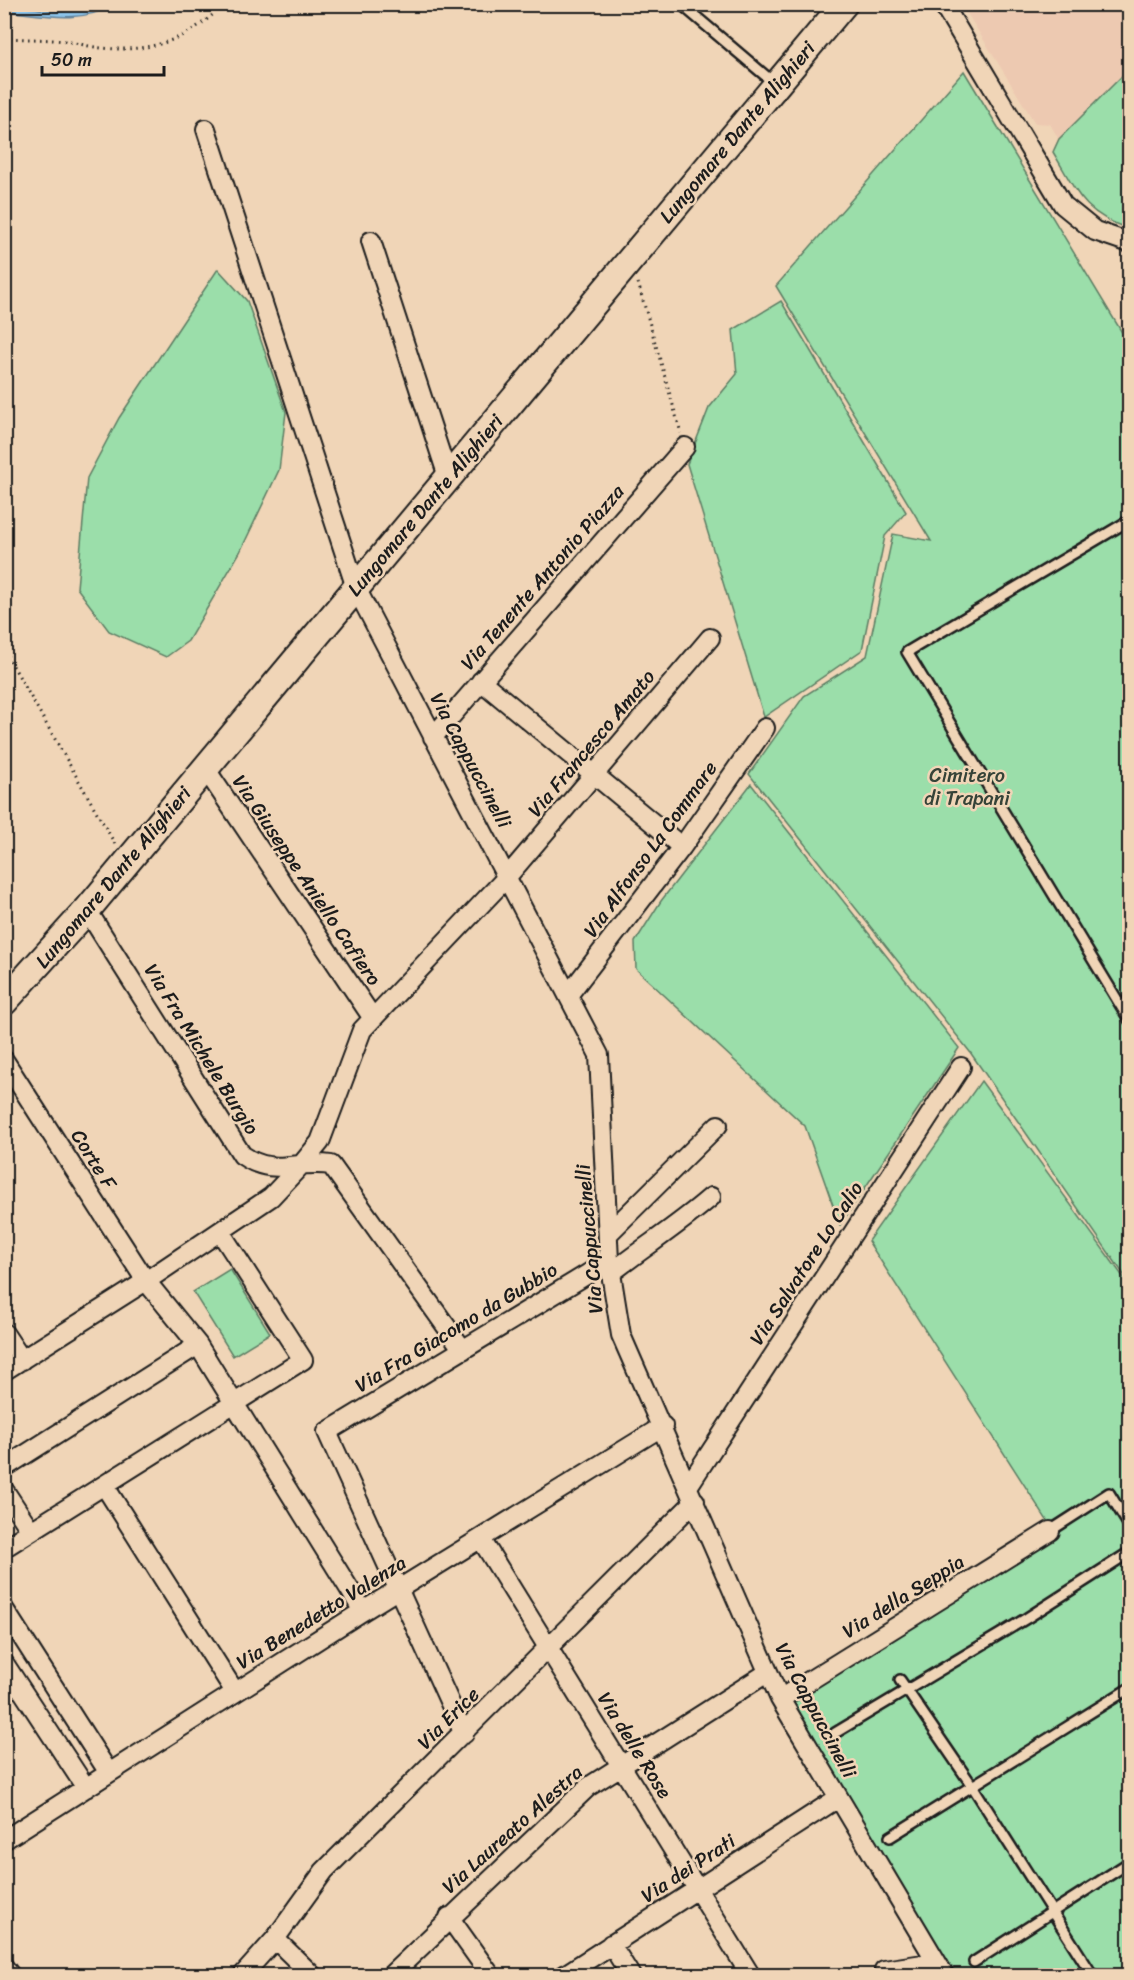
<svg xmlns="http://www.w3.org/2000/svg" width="1134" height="1980" viewBox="0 0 1134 1980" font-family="Sriracha,sans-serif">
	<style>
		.built { fill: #edc9b1 }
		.green { fill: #9bdeaa; stroke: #5c7d63; stroke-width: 1.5 }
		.water { fill: #8dc5ec; stroke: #608199; stroke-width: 1.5 }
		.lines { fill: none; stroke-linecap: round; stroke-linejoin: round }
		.shore { stroke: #49606f; stroke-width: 1.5 }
		.service-casing { stroke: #1c1c1c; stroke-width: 14 }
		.minor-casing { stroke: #1c1c1c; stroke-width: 22 }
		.secondary-casing { stroke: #1c1c1c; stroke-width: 30 }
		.path { stroke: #1c1c1c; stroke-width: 3; stroke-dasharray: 1.5 4.5; stroke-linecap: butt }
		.service { stroke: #f0d5b7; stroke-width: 9 }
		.minor { stroke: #f0d5b7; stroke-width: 18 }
		.secondary { stroke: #f0d5b7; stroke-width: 26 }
		.labels { text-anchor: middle; stroke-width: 5; stroke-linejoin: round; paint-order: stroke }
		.street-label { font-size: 20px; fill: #1c1c1c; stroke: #f0d5b7 }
		.park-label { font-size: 20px; fill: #354338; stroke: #f0d5b7 }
	</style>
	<rect width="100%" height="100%" fill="#f0d5b7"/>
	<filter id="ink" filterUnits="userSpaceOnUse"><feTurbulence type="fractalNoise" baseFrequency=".0167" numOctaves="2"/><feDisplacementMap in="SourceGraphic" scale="12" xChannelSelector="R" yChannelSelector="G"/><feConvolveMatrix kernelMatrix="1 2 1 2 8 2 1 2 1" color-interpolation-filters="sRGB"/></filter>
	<g filter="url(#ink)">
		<!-- built -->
		<path class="built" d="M962,5H1129V229L1103,219L1079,196L1053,152L1058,138L1050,124L1035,123Z"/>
		<!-- green -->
		<path class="green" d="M1129,69V229C1082,213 1077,192 1053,152L1059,139Z
			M964,71L1129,344V1282L970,1052L749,774L804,696L867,656L893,534L931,541L776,286Z
			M218,269L247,301L286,412L279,470L240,552L188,641L166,657L109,631L77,588L87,478L119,418Z
			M781,301L906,512L885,536L862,650L764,717L687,464L709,408L737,374L733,330Z
			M751,784L959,1048L840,1225L805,1126L636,969L635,942L661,901Z
			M981,1081L1129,1285V1975H955L787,1700L1057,1536L868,1241Z
			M230,1269L270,1333L233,1356L193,1292Z"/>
		<!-- water -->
		<path class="water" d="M4,5L5,4L112,5C82,25 38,14 5,11Z"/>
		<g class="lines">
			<!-- shore -->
			<path class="shore" d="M4,5L63,11L101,4"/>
			<defs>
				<path id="service" d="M681,4L774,83
					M1130,520L907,652L1130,1021
					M1050,1531L1109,1493L1130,1527
					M900,1680L973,1787L1093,1976
					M835,1733L1027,1618L1130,1552
					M890,1837L1130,1688
					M974,1962L1130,1862"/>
				<path id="minor" d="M943,4L1063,205L1095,231L1130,243
					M206,129L356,588L599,1055L609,1261L621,1335L780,1699L945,1976
					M371,241L448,477
					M481,681L682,847
					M433,737L685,447
					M205,768L372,1017
					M87,910L242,1155C275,1178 295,1159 331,1165L463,1350
					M569,994L682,847L765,728
					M4,1060L146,1281L271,1197L302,1164L320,1142L362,1030L507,877L710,638
					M608,1234L718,1125
					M611,1273C644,1247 679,1225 711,1197
					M4,1333L22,1360
					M198,1345L363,1611
					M4,1371L146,1281L198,1345L4,1468
					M104,1485L235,1692
					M689,1485L961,1067
					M4,1490L31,1531
					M481,1539L751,1976
					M4,1548L303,1360L221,1233
					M4,1609L109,1773
					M4,1663L86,1788
					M780,1699L1050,1531
					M464,1734L327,1432L609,1261
					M4,1840L363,1611L663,1426
					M449,1917L491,1976
					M275,1939L313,1976
					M611,1944L631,1976
					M4,1967L11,1976
					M242,1976L275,1939L324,1871L695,1501
					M390,1976L588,1787L767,1673
					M563,1976L838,1798
					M885,1976L884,1970L936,1962"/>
				<path id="secondary" d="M4,1002L87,910L844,4"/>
			</defs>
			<!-- service casing -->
			<use href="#service" class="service-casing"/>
			<!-- minor casing -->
			<use href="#minor" class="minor-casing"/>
			<!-- secondary casing -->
			<use href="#secondary" class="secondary-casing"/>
			<!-- path -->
			<path class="path" d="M4,38C25,39 45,39 65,41C77,43 90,47 102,48C152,53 190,39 224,4
				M638,283L681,433
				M4,650L115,844"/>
			<!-- service -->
			<use href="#service" class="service"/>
			<!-- minor -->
			<use href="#minor" class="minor"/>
			<!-- secondary -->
			<use href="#secondary" class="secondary"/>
		</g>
	</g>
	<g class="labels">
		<!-- street labels -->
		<g class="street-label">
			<text transform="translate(737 132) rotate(-50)" y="7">Lungomare Dante Alighieri</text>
			<text transform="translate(425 505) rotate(-50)" y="7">Lungomare Dante Alighieri</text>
			<text transform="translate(542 577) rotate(-49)" y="7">Via Tenente Antonio Piazza</text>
			<text transform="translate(591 743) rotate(-50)" y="7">Via Francesco Amato</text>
			<text transform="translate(471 760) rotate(62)" y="7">Via Cappuccinelli</text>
			<text transform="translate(650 849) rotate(-54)" y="7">Via Alfonso La Commare</text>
			<text transform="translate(113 877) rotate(-50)" y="7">Lungomare Dante Alighieri</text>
			<text transform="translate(307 880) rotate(56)" y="7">Via Giuseppe Aniello Cafiero</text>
			<text transform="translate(202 1049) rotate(58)" y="7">Via Fra Michele Burgio</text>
			<text transform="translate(94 1159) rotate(58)" y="7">Corte F</text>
			<text transform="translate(589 1239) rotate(-95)" y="7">Via Cappuccinelli</text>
			<text transform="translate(806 1263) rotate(-57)" y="7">Via Salvatore Lo Calio</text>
			<text transform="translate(456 1327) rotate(-31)" y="7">Via Fra Giacomo da Gubbio</text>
			<text transform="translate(903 1596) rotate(-32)" y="7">Via della Seppia</text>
			<text transform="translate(321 1612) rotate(-32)" y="7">Via Benedetto Valenza</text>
			<text transform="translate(816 1710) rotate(62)" y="7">Via Cappuccinelli</text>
			<text transform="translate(448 1718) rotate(-45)" y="7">Via Erice</text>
			<text transform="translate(635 1745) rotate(58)" y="7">Via delle Rose</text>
			<text transform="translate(512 1829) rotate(-42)" y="7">Via Laureato Alestra</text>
			<text transform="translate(688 1868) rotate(-33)" y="7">Via dei Prati</text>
		</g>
		<!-- park labels -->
		<g class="park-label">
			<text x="967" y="782">Cimitero<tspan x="967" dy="23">di Trapani</tspan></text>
		</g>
	</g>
	<!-- margin -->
	<rect width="1134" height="1980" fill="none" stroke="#f0d5b7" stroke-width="24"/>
	<rect x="12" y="12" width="1110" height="1956" fill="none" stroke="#1c1c1c" stroke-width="2" filter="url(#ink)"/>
	<!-- scale -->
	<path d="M42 66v9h122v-9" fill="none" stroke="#1c1c1c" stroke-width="3"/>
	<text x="51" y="66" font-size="18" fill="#1c1c1c" stroke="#f0d5b7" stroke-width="4.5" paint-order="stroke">50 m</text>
</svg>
